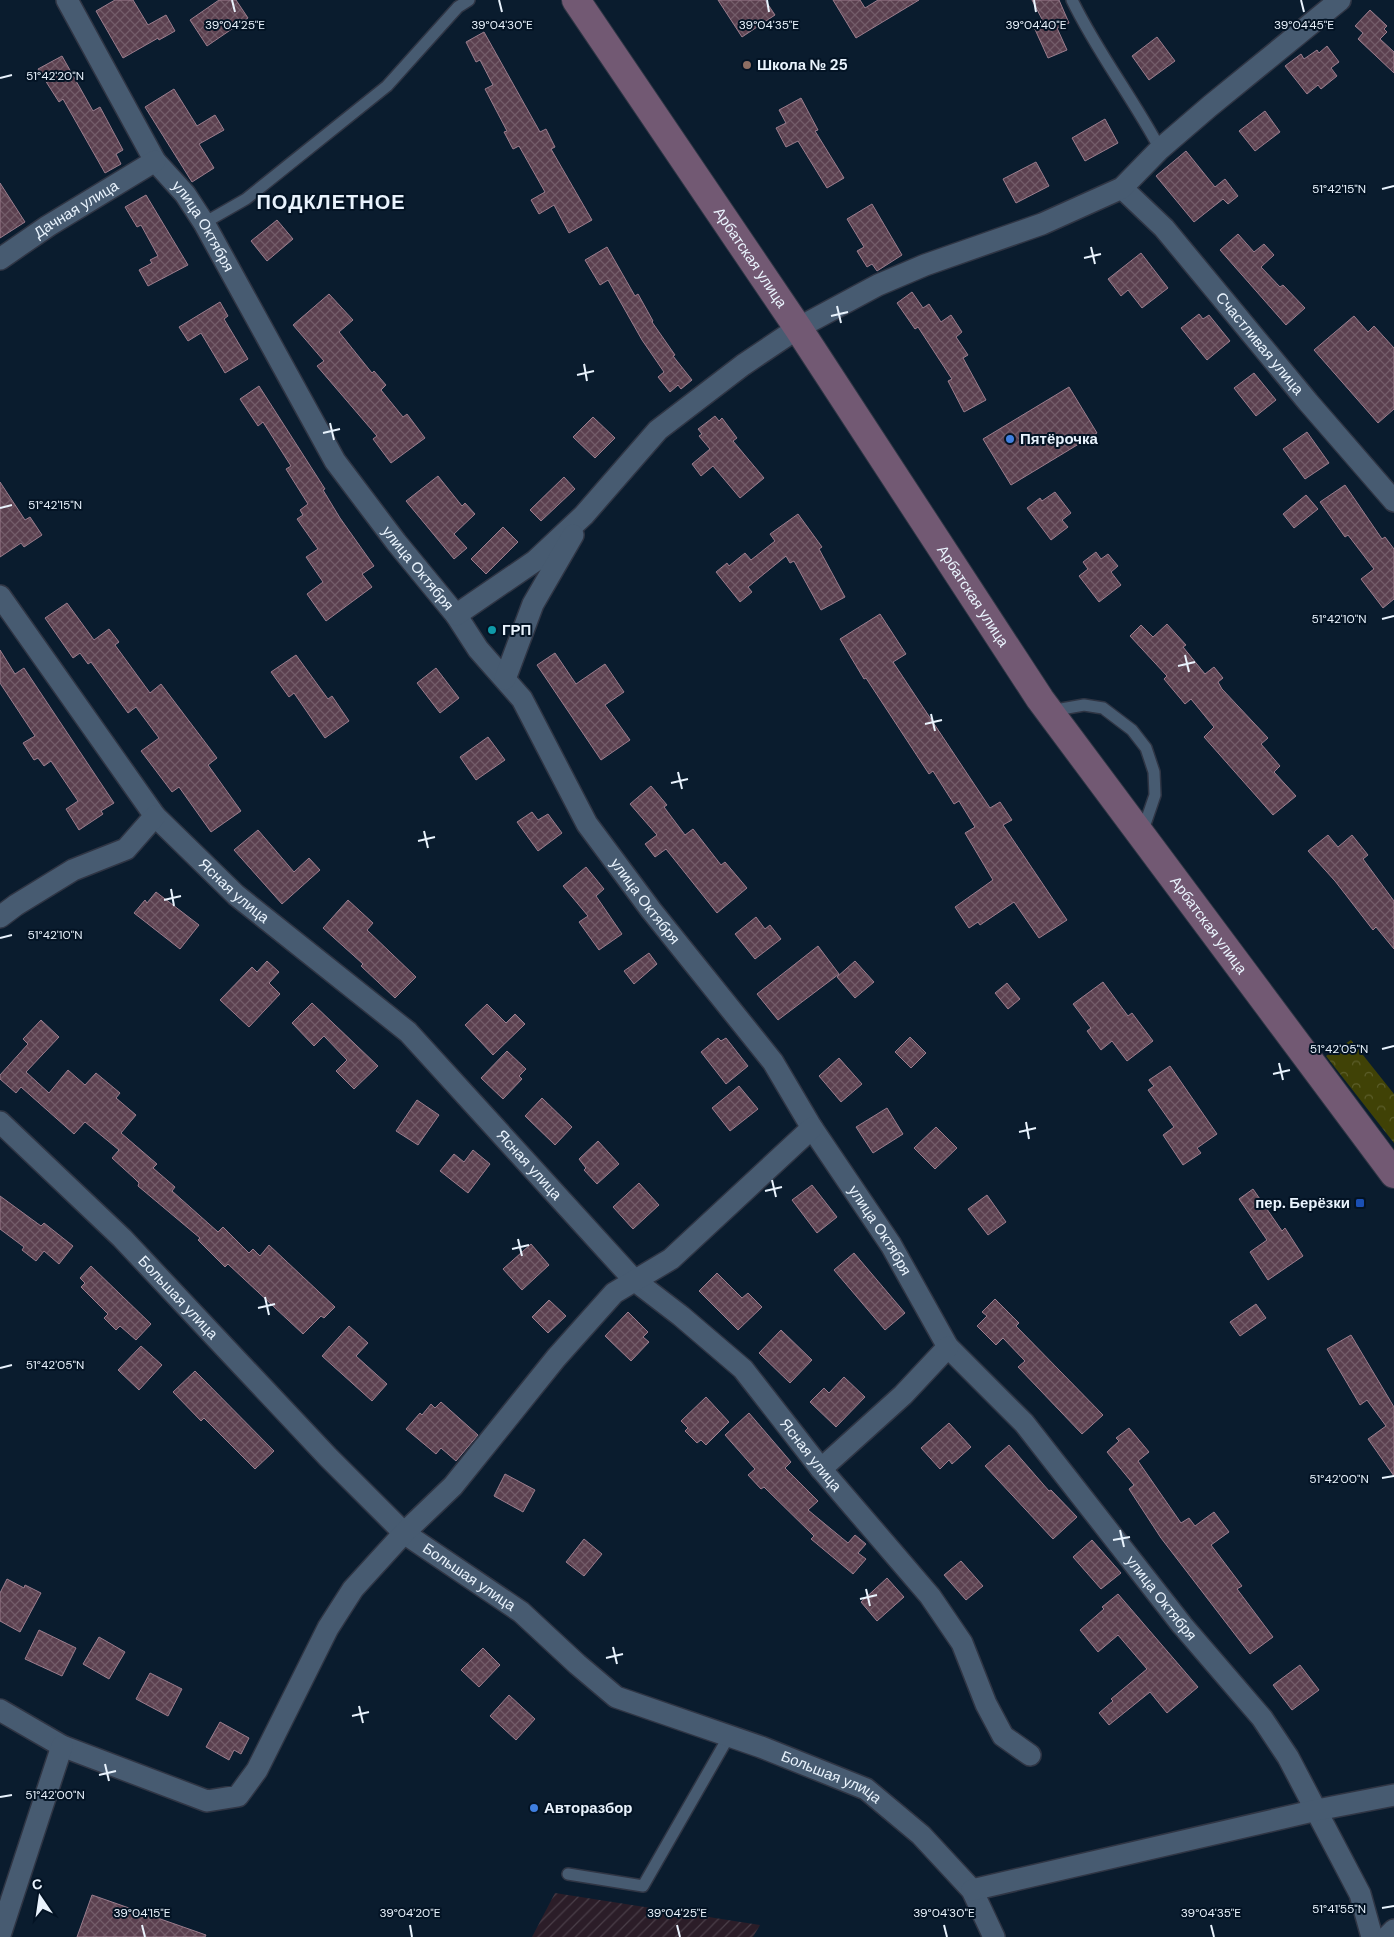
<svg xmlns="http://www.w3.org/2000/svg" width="1394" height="1937" viewBox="0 0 1394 1937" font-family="'DM Sans',sans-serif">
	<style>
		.industrial { fill: url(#industrial-furrows) }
		.forest { fill: url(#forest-crowns) }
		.building { fill: url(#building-cross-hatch); stroke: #9b7d8d }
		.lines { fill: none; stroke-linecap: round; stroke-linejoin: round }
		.service-casing { stroke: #2f3544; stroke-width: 14 }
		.minor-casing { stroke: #2f3544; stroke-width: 24 }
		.secondary-casing { stroke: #2f3544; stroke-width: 30 }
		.service { stroke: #475b71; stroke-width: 11 }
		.minor { stroke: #475b71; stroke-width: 21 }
		.secondary { stroke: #725973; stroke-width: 28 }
		.ticks { fill: none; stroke: #e9f3fd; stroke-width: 2 }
		.education-dot { fill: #8d6e63; stroke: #031324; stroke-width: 2 }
		.shop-dot { fill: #3f7fe0; stroke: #031324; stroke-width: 2 }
		.culture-dot { fill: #0f9aa8; stroke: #031324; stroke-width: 2 }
		.transit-dot { fill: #1a4fb4; stroke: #031324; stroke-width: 2 }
		.labels { text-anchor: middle; stroke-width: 4; stroke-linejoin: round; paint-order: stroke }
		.poi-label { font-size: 15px; font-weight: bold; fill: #e9f3fd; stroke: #031324; text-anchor: start }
		.street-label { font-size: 15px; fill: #e9f3fd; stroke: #031324 }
		.district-label { font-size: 20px; font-weight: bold; letter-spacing: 1px; fill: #e9f3fd; stroke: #031324 }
		.ticks-label { font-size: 12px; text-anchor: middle; fill: #e9f3fd; stroke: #031324; stroke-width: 4; stroke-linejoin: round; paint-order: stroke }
	</style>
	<defs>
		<pattern id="industrial-furrows" width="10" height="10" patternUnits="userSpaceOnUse" patternTransform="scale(1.25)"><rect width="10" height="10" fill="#2b1d28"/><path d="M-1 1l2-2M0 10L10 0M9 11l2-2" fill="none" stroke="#4a3e48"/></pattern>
		<pattern id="forest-crowns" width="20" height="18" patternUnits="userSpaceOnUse" patternTransform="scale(1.25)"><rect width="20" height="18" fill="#404206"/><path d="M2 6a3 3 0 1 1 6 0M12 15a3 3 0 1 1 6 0" fill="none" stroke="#5c5e2b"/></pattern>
		<pattern id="building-cross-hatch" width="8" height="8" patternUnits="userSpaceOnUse" patternTransform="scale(1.25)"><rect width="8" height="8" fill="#5b404f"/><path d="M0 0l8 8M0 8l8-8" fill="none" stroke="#735c69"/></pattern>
	</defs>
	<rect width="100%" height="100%" fill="#0a1c2e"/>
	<!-- industrial -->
	<path class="industrial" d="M555,1893L760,1925L753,1937H532Z"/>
	<!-- forest -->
	<path class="forest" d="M1351,1040L1394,1094V1143L1326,1056Z"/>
	<!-- building -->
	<path class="building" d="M115,0H133L148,25L166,15L175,31L159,40L158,38L123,58L96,11Z
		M219,0H236L248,18L207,46L190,20Z
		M718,0H765L775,15L742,37Z
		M833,0H860L865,8L878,0H919L856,38Z
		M1032,0H1059L1069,23L1057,28L1067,50L1048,58L1033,25L1043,21Z
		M1370,10L1387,26L1384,29L1387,32L1380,39L1394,52V73L1358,39L1363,33L1355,26Z
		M484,32L540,132L546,129L555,147L551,149L592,220L569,233L554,205L539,214L531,200L545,192L519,146L513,149L504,132L507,131L485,89L493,85L480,60L476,62L466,42Z
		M1157,37L1175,61L1149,80L1132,56Z
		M1327,46L1339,62L1331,68L1337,76L1321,89L1318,85L1307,94L1285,66L1301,54L1304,59L1317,50L1319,53Z
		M62,56L93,111L100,107L123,150L116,154L121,164L105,173L63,99L59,102L38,69Z
		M174,89L197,126L215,115L224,130L199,144L214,168L192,182L145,107Z
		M801,98L818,130L815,131L844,178L827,188L798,141L786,147L776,128L786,123L779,110Z
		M1265,111L1280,132L1255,151L1239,131Z
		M1105,119L1118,143L1085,161L1072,138Z
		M1186,151L1215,187L1225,179L1238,196L1228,204L1223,199L1194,222L1156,176Z
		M1036,162L1049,186L1016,203L1003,179Z
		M0,183L25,222L0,238Z
		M146,195L188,265L148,286L139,270L152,263L150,260L158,256L141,225L137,227L125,207Z
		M872,204L902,255L877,271L872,264L867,267L857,251L864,247L847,219Z
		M277,220L293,239L267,261L251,241Z
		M1238,234L1254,252L1264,244L1274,255L1261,267L1280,287L1283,285L1305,308L1286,325L1220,250Z
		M607,247L635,296L638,294L653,321L652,322L675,355L673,356L692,380L681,389L678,385L670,392L658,377L664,372L642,340L608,280L600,285L585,260Z
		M1141,253L1168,288L1142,308L1128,290L1121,296L1108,279Z
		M912,292L923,308L929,304L941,322L951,315L962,332L956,337L968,355L963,358L986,400L964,412L948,381L952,379L918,327L915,329L897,303Z
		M329,294L353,320L339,332L372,373L374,371L386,385L381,390L403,417L407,414L425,438L391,463L373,439L377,436L317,366L324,361L293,325Z
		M220,302L228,316L224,319L248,359L225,373L201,333L188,341L179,327Z
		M1199,314L1203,319L1209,315L1230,341L1207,360L1181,328Z
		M1354,316L1368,332L1374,326L1394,348V409L1378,423L1314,350Z
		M1254,373L1276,400L1256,416L1234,388Z
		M259,386L325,489L323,490L340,518L374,566L362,574L372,587L326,621L307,594L323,582L306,557L318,549L297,519L303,515L300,510L308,504L286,469L291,466L263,422L258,426L240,399Z
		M1069,387L1097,433L1011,485L983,439Z
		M715,416L719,421L722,418L737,438L733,441L764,478L740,498L713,466L701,476L692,464L710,449L699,436L702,434L698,429Z
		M593,417L615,438L595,458L573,437Z
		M1307,432L1329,463L1305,479L1283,449Z
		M438,476L462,506L465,503L475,514L454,534L467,548L454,559L406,501Z
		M564,477L575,489L541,521L530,510Z
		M0,482L25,520L30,517L42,535L24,547L21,543L0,557Z
		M1345,485L1382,539L1385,537L1394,549V599L1383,608L1361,579L1374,569L1348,535L1345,537L1320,502Z
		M1055,492L1071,513L1062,520L1068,527L1051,540L1027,508L1040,498L1042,501Z
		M1306,495L1318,509L1294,528L1283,514Z
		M798,514L822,547L819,549L845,597L821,610L794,561L790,563L786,556L748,587L752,592L740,602L716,572L727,563L729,566L745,553L751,560L775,541L770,534Z
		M503,527L518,542L486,574L471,559Z
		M1096,552L1101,559L1108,554L1118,566L1111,572L1121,585L1099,602L1079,576L1088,569L1083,562Z
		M67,603L94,640L109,629L119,642L115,645L150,693L161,684L217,758L208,765L241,811L211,832L179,787L172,792L141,751L159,738L136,707L128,713L91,662L88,664L80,653L73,658L45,618Z
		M880,614L906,654L893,662L990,808L1000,802L1012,820L1003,825L1067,920L1039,938L1014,902L980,925L978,922L969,928L955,907L993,880L965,833L975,827L959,801L954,804L933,771L929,774L866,678L864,679L840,639Z
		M1167,624L1186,645L1183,647L1205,674L1214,667L1223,678L1218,682L1222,689L1268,738L1261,744L1280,766L1274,772L1296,796L1273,815L1204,737L1214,727L1191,699L1185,704L1164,679L1167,676L1130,636L1141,625L1153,637Z
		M0,650L15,674L24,668L114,803L101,811L103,814L79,830L66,809L78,801L51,761L44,766L38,758L34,760L23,743L35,736L0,683Z
		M555,653L576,684L605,664L624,692L605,705L630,740L601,760L537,665Z
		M296,655L328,699L332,696L349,721L325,738L294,693L289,697L271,672Z
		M436,668L459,698L440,713L417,683Z
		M488,737L505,760L476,780L460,757Z
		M651,786L667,805L664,807L685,835L693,829L721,865L725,862L747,888L717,913L666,849L655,857L645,844L657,835L630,804Z
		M532,812L538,820L548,814L562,833L538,851L517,822Z
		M258,830L294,872L309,858L320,870L282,904L234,850Z
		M1328,835L1338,847L1352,835L1368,855L1363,859L1394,901V949L1376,927L1373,930L1335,881L1308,851Z
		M586,867L604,889L596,896L622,934L599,950L579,922L588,916L563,886Z
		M156,892L199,925L180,949L134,913L145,900L147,903Z
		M348,900L373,923L367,930L416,977L395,998L361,966L363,964L323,928Z
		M756,917L765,929L770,925L781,939L755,959L735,934Z
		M818,946L839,974L778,1020L757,994Z
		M649,953L657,964L634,984L624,971Z
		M267,961L279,972L269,983L280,994L249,1027L220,1000L252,967L257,972Z
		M855,961L874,982L855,998L837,977Z
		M1103,982L1128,1016L1132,1013L1153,1041L1127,1061L1112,1041L1101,1050L1087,1031L1091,1028L1073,1004Z
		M1007,983L1020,999L1008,1009L995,993Z
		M312,1003L378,1066L354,1089L336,1071L347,1060L324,1036L314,1046L292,1023Z
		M487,1004L506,1023L515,1014L525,1024L493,1055L465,1025Z
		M41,1020L59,1037L26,1072L49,1093L68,1070L85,1085L96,1073L120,1093L116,1098L136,1115L121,1133L157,1164L153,1168L175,1187L172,1191L218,1232L223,1227L249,1253L253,1249L260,1256L269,1245L335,1307L324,1318L321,1316L303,1334L228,1264L225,1267L198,1240L200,1238L138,1186L139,1183L134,1178L112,1158L119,1150L85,1122L74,1134L21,1087L16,1093L0,1079V1075L28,1044L23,1039Z
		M910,1037L926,1053L911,1068L895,1052Z
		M718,1038L721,1041L726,1038L748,1066L726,1084L701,1052Z
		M507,1051L526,1069L519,1076L522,1079L503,1099L481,1078Z
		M839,1058L862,1084L841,1102L819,1076Z
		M1170,1066L1217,1134L1197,1148L1201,1153L1183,1165L1163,1135L1174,1127L1148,1090L1154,1086L1149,1080Z
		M739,1086L758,1109L730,1131L712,1108Z
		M542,1098L572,1127L555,1145L525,1116Z
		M417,1100L439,1115L418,1145L396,1131Z
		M887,1108L903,1134L873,1153L856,1127Z
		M936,1127L957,1148L935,1169L914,1148Z
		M598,1141L619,1164L597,1184L584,1170L586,1168L579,1159Z
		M473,1150L490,1164L468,1193L440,1171L454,1154L464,1162Z
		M639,1183L659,1205L633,1229L613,1207Z
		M812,1185L837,1217L817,1233L792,1200Z
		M1253,1189L1282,1231L1285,1228L1303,1256L1268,1280L1250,1252L1267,1240L1239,1199Z
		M987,1195L1006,1222L988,1235L968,1209Z
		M0,1196L41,1226L44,1223L73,1246L59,1264L44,1251L36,1261L22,1250L24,1247L0,1229Z
		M531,1244L549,1265L522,1290L503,1269Z
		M854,1253L905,1313L885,1330L834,1270Z
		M91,1266L151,1324L136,1340L120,1326L116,1330L104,1318L108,1314L81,1287L85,1283L80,1278Z
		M717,1273L742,1298L748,1293L762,1307L738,1330L699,1291Z
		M995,1299L1019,1323L1016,1326L1103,1415L1082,1434L1018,1367L1025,1361L1003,1338L996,1345L977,1326L987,1316L982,1312Z
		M549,1300L566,1316L548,1333L532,1317Z
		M1256,1304L1266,1318L1240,1336L1230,1322Z
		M628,1312L648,1332L643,1337L649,1342L631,1361L605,1336Z
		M349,1326L368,1343L356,1356L387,1384L372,1401L322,1356Z
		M781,1330L812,1360L790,1383L759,1353Z
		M1351,1335L1394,1407V1476L1368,1439L1386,1426L1367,1400L1360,1405L1327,1349Z
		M141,1346L162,1365L139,1390L118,1370Z
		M195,1371L274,1451L255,1469L204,1418L201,1421L173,1392Z
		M844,1377L865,1397L836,1427L810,1402L824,1388L829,1393Z
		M706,1397L729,1422L706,1445L701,1440L697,1443L685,1431L688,1428L681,1421Z
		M441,1402L478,1435L456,1461L441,1448L436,1454L406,1429L420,1413L422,1415L431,1404L435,1408Z
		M749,1413L791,1462L785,1468L818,1501L808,1510L848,1543L855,1535L866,1544L858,1553L866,1559L853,1574L811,1539L814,1536L764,1487L761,1489L748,1475L755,1469L725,1435Z
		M949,1423L971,1447L952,1464L949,1460L940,1469L921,1448Z
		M1129,1428L1149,1452L1138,1461L1181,1523L1189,1518L1195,1526L1214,1512L1229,1532L1211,1545L1242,1586L1237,1589L1273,1637L1250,1654L1161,1538L1129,1489L1134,1485L1107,1452L1119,1441L1116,1438Z
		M1009,1445L1049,1491L1051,1490L1077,1517L1053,1539L985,1466Z
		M505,1474L535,1490L523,1512L494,1496Z
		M584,1539L602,1554L584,1576L566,1562Z
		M1092,1540L1121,1573L1101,1589L1073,1557Z
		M961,1561L983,1586L966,1600L944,1575Z
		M887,1578L904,1597L877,1621L861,1602Z
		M7,1579L24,1588L25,1585L41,1593L20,1632L0,1621V1593Z
		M1118,1594L1198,1687L1167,1713L1150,1692L1109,1725L1099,1713L1113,1701L1111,1699L1147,1669L1118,1635L1098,1652L1080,1630L1104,1609L1102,1607Z
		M39,1630L76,1648L62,1676L25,1659Z
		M99,1637L125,1652L109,1679L83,1664Z
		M483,1648L500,1665L479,1687L461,1670Z
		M1300,1665L1319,1690L1292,1710L1273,1685Z
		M150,1673L182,1689L168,1716L136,1699Z
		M509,1695L535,1719L516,1740L490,1716Z
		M220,1722L249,1738L241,1754L234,1750L229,1760L206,1747Z
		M92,1895L206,1935L205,1937H77Z"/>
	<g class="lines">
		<defs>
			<path id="service" d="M1072,0C1097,52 1133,98 1160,149
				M204,223L246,199L387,86L458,7L469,0
				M1050,711L1084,705L1103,708L1132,730L1146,748L1154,772L1155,795L1142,833
				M568,1874L643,1886L729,1736"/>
			<g id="minor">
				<path id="s1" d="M67,0L155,161L185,194L204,223L335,461L396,542L456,615L478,649L522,699L587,824L651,910L773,1062L812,1128L891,1245L948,1347L1024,1423L1182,1625L1262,1718L1288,1757L1360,1894L1372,1937"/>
				<path id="s2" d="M1122,188L1164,228L1308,402L1394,501"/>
				<path id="s3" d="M0,259L48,226L155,161"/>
				<path id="s4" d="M0,596L155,816L236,895L408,1032L634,1280L681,1316L743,1369L821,1469L930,1596L962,1643L986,1704L1003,1736L1030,1755"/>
				<path d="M456,615L535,561L584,515L658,430L743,365L798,328L878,285L925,265L1042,224L1122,188L1160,149L1210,106L1340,0"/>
				<path d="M505,679L533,604L573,535"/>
				<path d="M0,917L16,905L73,870L126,849L155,816"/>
				<path id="s5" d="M0,1122L122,1238L328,1457L404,1533L521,1612L577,1664L616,1697L761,1747L866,1789L921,1835L972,1890L994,1937"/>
				<path d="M821,1469L903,1395L948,1347"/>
				<path d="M0,1710L62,1746L207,1801L238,1796L257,1770L328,1628L353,1589L404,1533L453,1486L556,1358L614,1293L671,1259L812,1128"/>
				<path d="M972,1890L1317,1810L1394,1795"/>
				<path d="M0,1935L62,1746"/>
				<path d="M1387,1937L1394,1930"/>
			</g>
			<g id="secondary">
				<path id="s6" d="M576,0L798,328L1040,699L1394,1174"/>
			</g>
		</defs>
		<!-- service casing -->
		<use href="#service" class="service-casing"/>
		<!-- minor casing -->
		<use href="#minor" class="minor-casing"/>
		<!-- secondary casing -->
		<use href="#secondary" class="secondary-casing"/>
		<!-- service -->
		<use href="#service" class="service"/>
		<!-- minor -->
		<use href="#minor" class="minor"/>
		<!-- secondary -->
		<use href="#secondary" class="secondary"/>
	</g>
	<!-- ticks -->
	<path class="ticks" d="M232,0L235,12M499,0L502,12M767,0L769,12M1034,0L1036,12M1301,0L1304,12M0,78L12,75M1382,189L1394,186M1091,247L1095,264M1084,258L1101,254M837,306L841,323M831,316L848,312M584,364L587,381M577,375L594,371M330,423L334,440M323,433L340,429M0,508L12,505M1382,619L1394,616M1185,655L1189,672M1178,666L1195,662M931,714L935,731M925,724L942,720M678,772L682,789M671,783L688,779M424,831L428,848M418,841L435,837M171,889L174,906M164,900L181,896M0,938L12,935M1382,1049L1394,1046M1279,1063L1283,1080M1273,1074L1290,1070M1026,1122L1029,1139M1019,1132L1036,1128M772,1180L776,1197M765,1191L782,1187M518,1239L522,1256M512,1249L529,1245M265,1297L269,1315M258,1308L275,1304M0,1368L12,1365M1382,1478L1394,1476M1120,1530L1124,1547M1113,1540L1130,1537M866,1589L870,1606M860,1599L877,1595M613,1647L617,1664M606,1658L623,1654M359,1706L363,1723M352,1716L369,1712M105,1764L109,1781M99,1775L116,1771M0,1797L12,1795M1382,1908L1394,1906M142,1925L145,1937M410,1925L412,1937M677,1925L680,1937M944,1925L947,1937M1211,1925L1214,1937"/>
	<!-- markers -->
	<circle class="education-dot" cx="747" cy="65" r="5"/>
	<g class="shop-dot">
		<circle cx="1010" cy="439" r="5"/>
		<circle cx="534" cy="1808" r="5"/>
	</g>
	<circle class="culture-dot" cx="492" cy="630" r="5"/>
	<rect class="transit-dot" x="1355" y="1198" width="10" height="10" rx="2.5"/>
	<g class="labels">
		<!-- poi labels -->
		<g class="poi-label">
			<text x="757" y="70">Школа № 25</text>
			<text x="1020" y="444">Пятёрочка</text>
			<text x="502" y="635">ГРП</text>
			<text x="1350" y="1208" text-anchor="end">пер. Берёзки</text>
			<text x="544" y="1813">Авторазбор</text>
		</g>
		<!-- street labels -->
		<g class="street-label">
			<text dy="5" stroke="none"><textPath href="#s3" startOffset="91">Дачная улица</textPath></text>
			<text dy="5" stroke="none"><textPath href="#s1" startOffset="265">улица Октября</textPath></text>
			<text dy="5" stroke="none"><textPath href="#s6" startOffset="311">Арбатская улица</textPath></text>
			<text dy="5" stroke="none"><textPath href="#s2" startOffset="208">Счастливая улица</textPath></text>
			<text dy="5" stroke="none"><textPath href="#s1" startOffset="670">улица Октября</textPath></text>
			<text dy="5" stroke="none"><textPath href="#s6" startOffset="716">Арбатская улица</textPath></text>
			<text dy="5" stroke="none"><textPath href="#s4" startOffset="378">Ясная улица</textPath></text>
			<text dy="5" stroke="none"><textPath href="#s1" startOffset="1075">улица Октября</textPath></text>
			<text dy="5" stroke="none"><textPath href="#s6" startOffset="1121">Арбатская улица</textPath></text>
			<text dy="5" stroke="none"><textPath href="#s4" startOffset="782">Ясная улица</textPath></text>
			<text dy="5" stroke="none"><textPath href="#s1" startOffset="1480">улица Октября</textPath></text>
			<text dy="5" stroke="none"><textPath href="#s5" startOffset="250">Большая улица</textPath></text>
			<text dy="5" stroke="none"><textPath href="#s4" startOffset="1188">Ясная улица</textPath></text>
			<text dy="5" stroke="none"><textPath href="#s5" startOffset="655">Большая улица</textPath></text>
			<text dy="5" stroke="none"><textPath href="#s1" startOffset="1945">улица Октября</textPath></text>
			<text dy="5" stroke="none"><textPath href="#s5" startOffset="1075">Большая улица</textPath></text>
		</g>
		<!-- district labels -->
		<g class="district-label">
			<text x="331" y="209">ПОДКЛЕТНОЕ</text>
		</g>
	</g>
	<g class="ticks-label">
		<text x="235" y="29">39°04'25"E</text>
		<text x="502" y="29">39°04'30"E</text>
		<text x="769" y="29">39°04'35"E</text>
		<text x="1036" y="29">39°04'40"E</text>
		<text x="1304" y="29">39°04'45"E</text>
		<text x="55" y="80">51°42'20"N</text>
		<text x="1339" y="193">51°42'15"N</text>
		<text x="55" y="509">51°42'15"N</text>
		<text x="1339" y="623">51°42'10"N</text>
		<text x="55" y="939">51°42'10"N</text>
		<text x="1339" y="1053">51°42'05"N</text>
		<text x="55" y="1369">51°42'05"N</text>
		<text x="1339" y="1483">51°42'00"N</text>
		<text x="55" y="1799">51°42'00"N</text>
		<text x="1339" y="1913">51°41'55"N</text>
		<text x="142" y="1917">39°04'15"E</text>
		<text x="410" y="1917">39°04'20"E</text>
		<text x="677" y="1917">39°04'25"E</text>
		<text x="944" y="1917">39°04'30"E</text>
		<text x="1211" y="1917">39°04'35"E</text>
	</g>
	<!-- north arrow -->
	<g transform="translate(40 1897) rotate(347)" stroke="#031324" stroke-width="4" paint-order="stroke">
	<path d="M0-4L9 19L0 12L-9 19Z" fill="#e9f3fd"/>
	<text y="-8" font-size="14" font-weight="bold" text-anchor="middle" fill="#e9f3fd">С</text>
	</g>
</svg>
